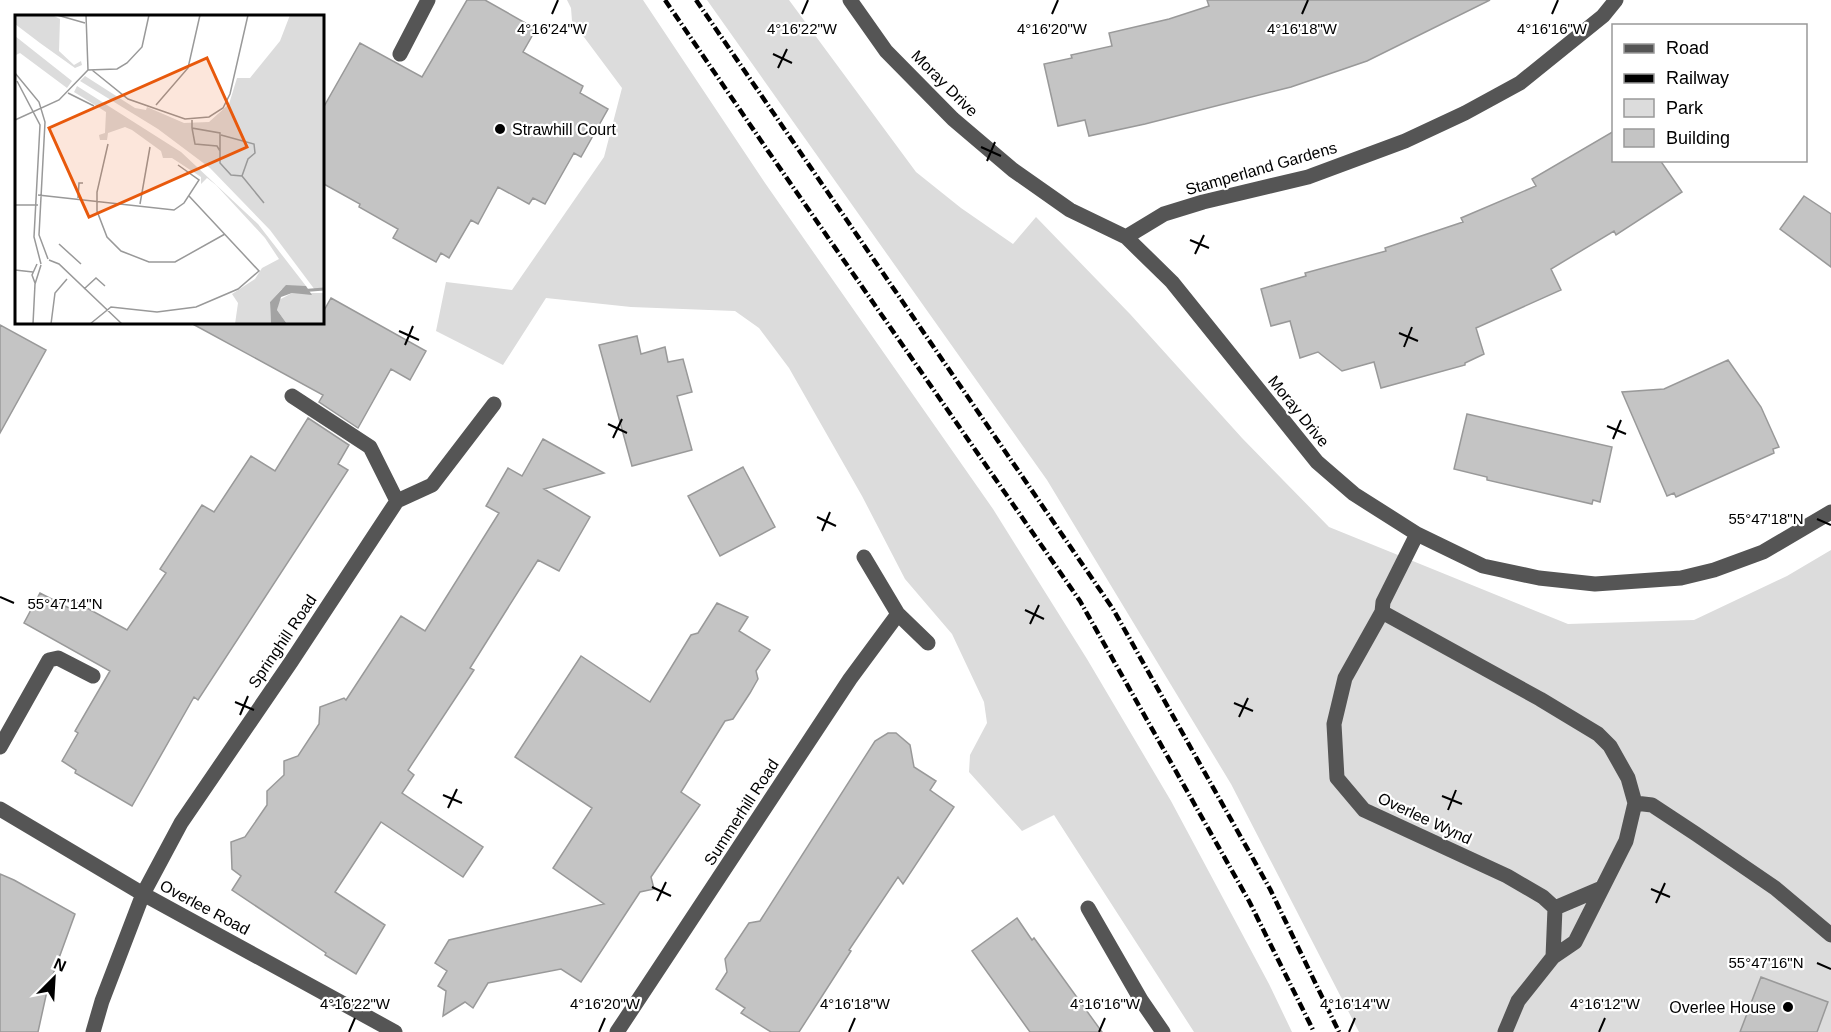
<svg xmlns="http://www.w3.org/2000/svg" width="1831" height="1032" viewBox="0 0 1831 1032" font-family="Helvetica,sans-serif">
	<style>
		.green { fill: #dcdcdc }
		.building { fill: #c4c4c4; stroke: #999; stroke-width: 1.5 }
		.lines { fill: none; stroke-linecap: round; stroke-linejoin: round }
		.minor { stroke: #555; stroke-width: 15 }
		.rail { stroke: #000; stroke-width: 4.5; stroke-dasharray: 9 3 1.5 3; stroke-linecap: butt }
		.ticks { fill: none; stroke: #000; stroke-width: 2 }
		.poi-dot { fill: #000; stroke: #fff; stroke-width: 2 }
		.labels { text-anchor: middle; stroke-width: 4.5; stroke-linejoin: round; paint-order: stroke }
		.street-label { font-size: 16px; fill: #000; stroke: #fff }
		.poi-label { font-size: 16px; fill: #000; stroke: #fff; text-anchor: start }
		.inset-river { fill: none; stroke: #a3a3a3; stroke-width: 3 }
		.inset-road { fill: none; stroke: #999; stroke-width: 1.5 }
		.view { fill: #e8590c; fill-opacity: 0.15; stroke: #e8590c; stroke-width: 3 }
		.inset-edge { fill: none; stroke: #000; stroke-width: 3 }
		.ticks-label { font-size: 15px; text-anchor: middle; fill: #000; stroke: #fff; stroke-width: 4.5; stroke-linejoin: round; paint-order: stroke }
	</style>
	<rect width="100%" height="100%" fill="#fff"/>
	<!-- green -->
	<path class="green" d="M567,0H643L765,183L993,509L1087,659L1171,801L1269,984L1292,1032H1194L1054,815L1022,831L969,772L970,755L987,723L984,702L952,634L905,579L862,496L789,368L759,328L735,311L631,307L546,298L503,365L436,331L446,282L512,290L604,157L622,88L572,21L571,8Z
		M707,0H789L916,172L961,208L1013,244L1036,217L1130,314L1242,438L1329,527L1568,624L1694,620L1787,576L1831,550V1032H1359L1231,784L1047,480Z"/>
	<!-- building -->
	<path class="building" d="M467,0H485L536,29L523,52L583,86L580,93L608,109L581,157L574,153L545,204L533,198L529,204L498,187L478,224L471,220L449,258L441,253L436,262L393,238L398,229L359,207L360,204L322,183V110L360,43L422,77Z
		M1207,0H1490L1367,61L1291,87L1145,124L1089,136L1085,120L1058,126L1044,64L1072,58L1071,55L1112,46L1109,33L1169,19L1209,6Z
		M1614,131V160H1660L1682,192L1616,235L1614,231L1551,269L1561,290L1476,328L1484,354L1465,363V365L1381,388L1374,362L1342,371L1318,352L1300,358L1290,321L1271,326L1261,289L1306,276L1305,273L1386,251L1385,248L1463,222L1461,218L1536,186L1532,179Z
		M1804,196L1831,214V267L1780,229Z
		M331,298L426,351L410,380L391,369L358,428L319,402L323,395L189,322H322V314Z
		M0,325L46,350L0,433Z
		M637,336L641,354L665,347L668,362L683,359L692,392L677,396L692,450L632,466L599,345Z
		M1728,360L1761,407L1779,447L1773,449L1774,453L1676,497L1674,493L1667,496L1622,392L1664,389Z
		M1467,414L1612,447L1600,502L1593,500L1592,504L1487,480V477L1454,469Z
		M308,418L349,445L338,464L348,470L198,700L194,697L132,806L75,773L76,770L62,761L78,733L75,731L110,671L24,623L40,593L71,609L76,602L127,630L166,573L160,569L202,505L214,512L251,456L275,471Z
		M543,439L604,473L544,489L590,517L559,571L538,560L470,668L474,670L408,770L414,775L402,793L483,847L463,877L381,822L335,892L385,925L356,974L325,955L326,953L232,890L241,876L232,869L231,842L245,837L267,805V791L284,775V761L298,756L319,724L320,707L344,698L346,700L401,616L425,631L499,513L486,506L508,468L522,476Z
		M743,467L775,527L720,556L688,496Z
		M717,603L748,617L739,631L770,650L756,671L758,679L750,693L733,719L725,721L681,792L700,805L651,877L654,889L640,892L581,982L561,969L488,983L473,1008L465,1002L443,1016L446,991L438,986L447,971L435,963L449,940L604,904L553,868L592,808L515,757L581,656L650,702L691,635L698,633Z
		M888,733H896L910,745L914,767L936,781L930,790L954,807L903,884L898,877L849,950L851,951L799,1032H771L741,1013L745,1008L716,989L727,972L725,959L749,923L760,921L875,741Z
		M0,874L14,880L75,914L47,991L38,1032H0Z
		M1017,918L1032,940L1034,938L1102,1032H1030L972,951Z
		M1761,977L1828,1002L1817,1032H1740Z"/>
	<g class="lines">
		<!-- minor -->
		<path class="minor" d="M850,0L886,51L953,119L1013,170L1070,210L1126,237L1172,282L1317,462L1354,494L1417,534L1483,566L1539,578L1595,584L1681,578L1714,570L1763,552L1831,512
			M400,54L428,0
			M1126,237L1164,214L1203,202L1308,177L1405,141L1465,113L1520,83L1603,16L1616,0
			M292,396L370,447L397,501
			M1417,534L1383,602L1382,612L1540,699L1598,734L1610,746L1628,778L1635,803L1626,841L1575,942L1553,957L1518,1001L1505,1032
			M864,557L898,614L928,643
			M1382,612L1345,678L1334,724L1337,778L1364,810L1507,876L1543,897L1555,908L1553,957
			M0,747L49,660L58,658L93,676
			M1635,803L1652,805L1696,834L1775,888L1831,935
			M0,809L143,894L395,1032
			M1088,908L1141,1000L1163,1032
			M1555,908L1602,888
			M93,1032L102,1001L143,894L181,823L291,662L397,501L432,485L494,404
			M617,1032L850,679L898,614"/>
		<!-- rail -->
		<path class="rail" d="M665,0L768,151L1080,601L1249,901L1314,1032
			M696,0L1113,609L1270,889L1339,1032"/>
	</g>
	<!-- ticks -->
	<path class="ticks" d="M552,14L558,0M802,14L808,0M1052,14L1058,0M1302,14L1308,0M1552,14L1558,0M773,54L792,63M778,68L787,49M981,147L1001,156M987,161L995,142M1190,240L1209,248M1195,254L1204,235M399,331L419,340M1399,333L1418,341M405,345L413,326M1404,347L1412,327M608,424L627,433M1607,426L1626,434M613,438L622,419M1613,439L1621,420M817,517L836,526M1817,519L1831,525M822,531L830,512M0,597L14,603M1025,610L1044,619M1030,624L1039,605M235,702L254,710M1234,703L1253,711M240,715L248,696M1239,717L1248,698M443,795L462,803M1442,796L1462,804M448,808L457,789M1448,810L1456,790M652,887L671,896M1651,889L1670,897M657,901L666,882M1656,903L1665,883M1817,963L1831,969M349,1032L355,1018M599,1032L605,1018M849,1032L855,1018M1099,1032L1105,1018M1349,1032L1355,1018M1599,1032L1605,1018"/>
	<!-- markers -->
	<g class="poi-dot">
		<circle cx="500" cy="129" r="6"/>
		<circle cx="1788" cy="1007" r="6"/>
	</g>
	<g class="labels">
		<!-- street labels -->
		<g class="street-label">
			<text transform="translate(945 83) rotate(45)" y="6">Moray Drive</text>
			<text transform="translate(1261 168) rotate(-16)" y="6">Stamperland Gardens</text>
			<text transform="translate(1299 411) rotate(51)" y="6">Moray Drive</text>
			<text transform="translate(282 641) rotate(-56)" y="6">Springhill Road</text>
			<text transform="translate(741 812) rotate(-57)" y="6">Summerhill Road</text>
			<text transform="translate(1425 818) rotate(25)" y="6">Overlee Wynd</text>
			<text transform="translate(205 907) rotate(28)" y="6">Overlee Road</text>
		</g>
		<!-- poi labels -->
		<g class="poi-label">
			<text x="512" y="135">Strawhill Court</text>
			<text x="1776" y="1013" text-anchor="end">Overlee House</text>
		</g>
	</g>
	<!-- overview -->
	<g transform="translate(15 15)">
		<rect width="309" height="309" fill="#fff"/>
		<path d="M0,0H37L45,4L44,36L59,50L66,46L67,50L60,53L25,28L0,9ZM275,0H309V274L300,275L255,215L195,153L143,114L65,66L70,61L120,93L131,95L132,92L169,108L194,107L214,89L222,63H235L265,26ZM0,21L57,66L52,73L5,38L1,40ZM62,71L166,137L243,209L291,271L267,274L255,287L256,309H220L223,288L217,279L240,264L247,253L264,244L250,223L201,170L192,163L186,169V162L157,143H148L146,136L117,115L110,112L93,118L92,125H85L84,120L90,118L91,97L59,77ZM277,278H309V309H272L262,295L264,285Z" fill="#dcdcdc"/>
		<path d="M271,270L291,271L297,280L277,278L266,282L262,295L272,309H256L255,287Z" fill="#a3a3a3"/>
		<path class="inset-river" d="M284,276L309,274"/>
		<path class="inset-road" d="M42,0L70,8M71,0L73,55M77,55L113,84L170,104L194,102L208,93L215,79L233,0M0,58L24,87L30,107L24,220L33,244M2,66L25,110L19,222L26,249M53,78L79,91M141,90L173,53L185,0M0,105L44,85L73,55L102,54L112,48L127,32L134,0M177,105V113L205,118V148L216,160L227,161L249,188M177,113L180,129L202,131L205,136M206,120L239,129L240,138L233,144L227,161M93,129L82,177V196L92,222L106,236L134,247H160L210,219M23,180L159,195L169,188L184,165L163,150M63,183L64,168H68M125,189L135,132M0,190H23M44,229L66,249M34,245L44,249L107,309M0,255L18,257M20,268L17,260L22,249M69,274L81,263L90,271M18,309L20,269L26,250M36,309L40,278L52,264M75,309L96,292L142,297L181,292L223,274L244,256L174,181"/>
		<path class="view" d="M192,43L232,132L74,202L34,113Z"/>
		<rect width="309" height="309" class="inset-edge"/>
	</g>
	<g class="ticks-label">
		<text x="552" y="34">4°16'24"W</text>
		<text x="802" y="34">4°16'22"W</text>
		<text x="1052" y="34">4°16'20"W</text>
		<text x="1302" y="34">4°16'18"W</text>
		<text x="1552" y="34">4°16'16"W</text>
		<text x="1766" y="524">55°47'18"N</text>
		<text x="65" y="609">55°47'14"N</text>
		<text x="1766" y="968">55°47'16"N</text>
		<text x="355" y="1009">4°16'22"W</text>
		<text x="605" y="1009">4°16'20"W</text>
		<text x="855" y="1009">4°16'18"W</text>
		<text x="1105" y="1009">4°16'16"W</text>
		<text x="1355" y="1009">4°16'14"W</text>
		<text x="1605" y="1009">4°16'12"W</text>
	</g>
	<!-- legend -->
	<rect x="1612" y="24" width="195" height="138" fill="#ffffff" stroke="#999999" stroke-width="1.5"/>
	<rect x="1624" y="44" width="30" height="9" fill="#555555" stroke="#999999" stroke-width="1.5"/>
	<text x="1666" y="54" font-size="18" fill="#000000">Road</text>
	<rect x="1624" y="74" width="30" height="9" fill="#000000" stroke="#999999" stroke-width="1.5"/>
	<text x="1666" y="84" font-size="18" fill="#000000">Railway</text>
	<rect x="1624" y="99" width="30" height="18" fill="#dcdcdc" stroke="#999999" stroke-width="1.5"/>
	<text x="1666" y="114" font-size="18" fill="#000000">Park</text>
	<rect x="1624" y="129" width="30" height="18" fill="#c4c4c4" stroke="#999999" stroke-width="1.5"/>
	<text x="1666" y="144" font-size="18" fill="#000000">Building</text>
	<!-- north arrow -->
	<g transform="translate(54 978) rotate(24)" stroke="#ffffff" stroke-width="4.5" paint-order="stroke">
	<path d="M0-4.5L10 22L0 15L-10 22Z" fill="#000000"/>
	<text y="-9" font-size="16" font-weight="bold" text-anchor="middle" fill="#000000">N</text>
	</g>
</svg>
